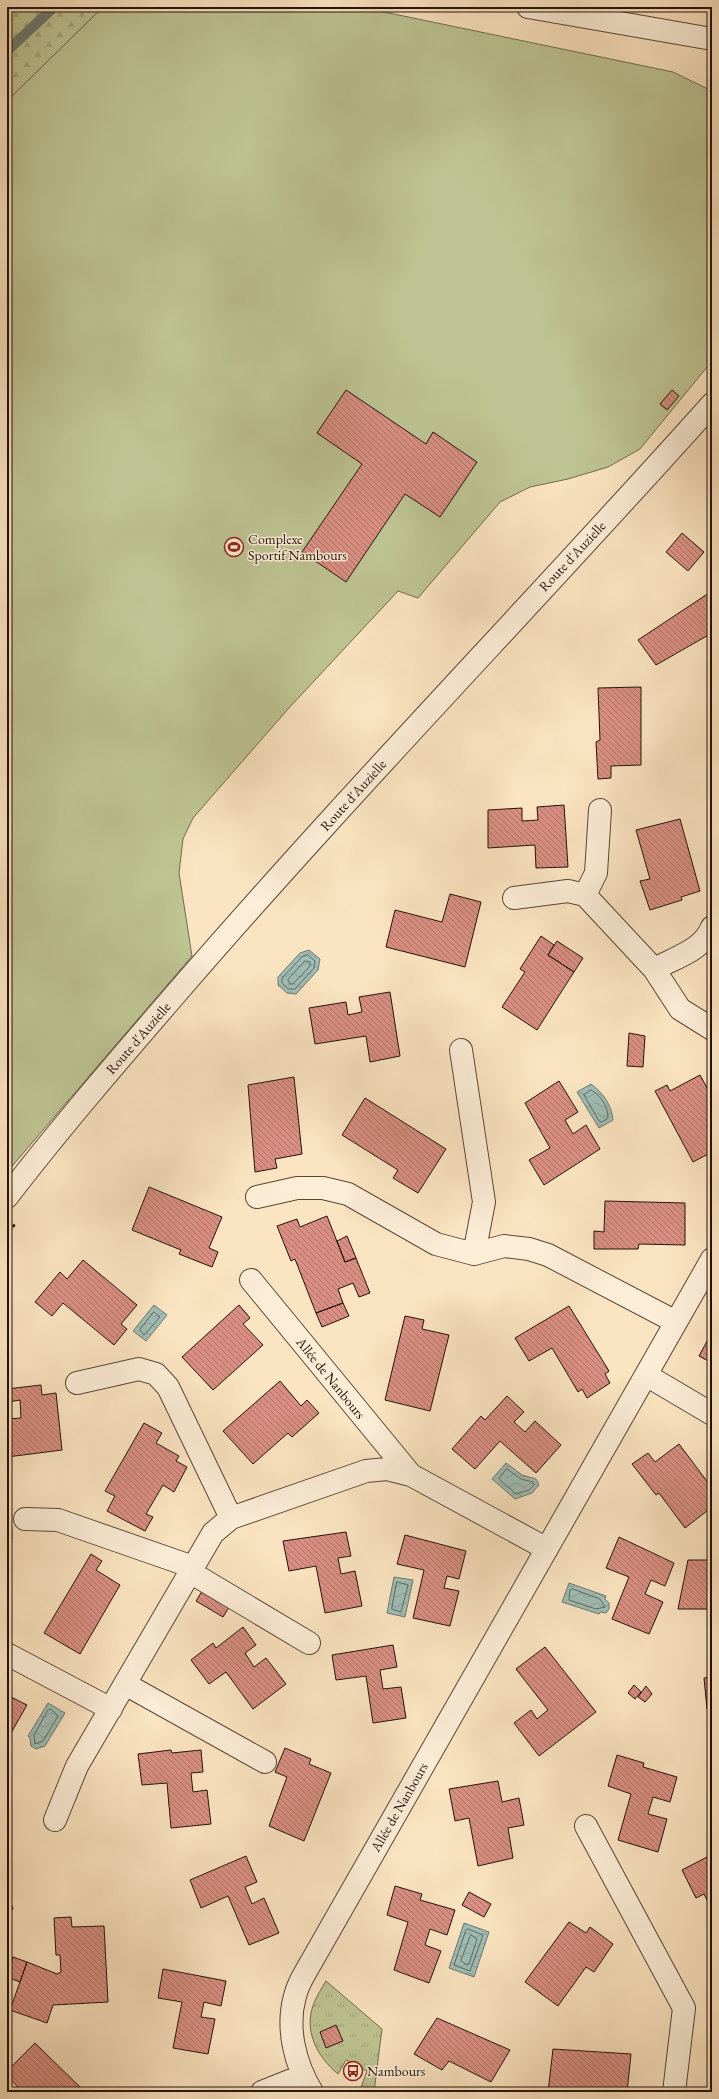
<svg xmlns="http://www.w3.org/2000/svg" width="719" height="2099" viewBox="0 0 719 2099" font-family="'EB Garamond',serif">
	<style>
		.grass { fill: url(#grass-tufts); stroke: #706a4e }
		.forest { fill: url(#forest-firs); stroke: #706a4e }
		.pitch { fill: #bec493; stroke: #706a4e }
		.water { fill: url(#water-waves); stroke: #6d7971 }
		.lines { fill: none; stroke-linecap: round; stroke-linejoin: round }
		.shore { stroke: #616860; stroke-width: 1 }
		.stream { stroke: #6d7971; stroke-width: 10 }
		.building { fill: url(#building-back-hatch); stroke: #23110a }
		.minor-casing { stroke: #594638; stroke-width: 24 }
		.path { stroke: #23110a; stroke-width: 2.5; stroke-dasharray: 3 2; stroke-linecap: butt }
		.minor { stroke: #fcedd7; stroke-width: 22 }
		.labels { text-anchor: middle; stroke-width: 3; stroke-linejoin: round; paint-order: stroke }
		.poi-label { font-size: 14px; fill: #23110a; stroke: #fcedd7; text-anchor: start }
		.street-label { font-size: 14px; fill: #23110a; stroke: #fcedd7 }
	</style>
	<defs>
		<pattern id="grass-tufts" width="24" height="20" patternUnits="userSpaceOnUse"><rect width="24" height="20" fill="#bec493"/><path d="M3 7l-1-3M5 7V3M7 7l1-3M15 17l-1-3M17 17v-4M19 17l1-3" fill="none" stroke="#a3a77d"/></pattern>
		<pattern id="forest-firs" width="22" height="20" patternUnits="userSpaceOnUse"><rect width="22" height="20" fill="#bec493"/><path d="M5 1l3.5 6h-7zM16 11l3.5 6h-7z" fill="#a3a77d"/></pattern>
		<pattern id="water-waves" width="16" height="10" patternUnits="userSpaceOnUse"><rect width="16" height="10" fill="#9fbeb6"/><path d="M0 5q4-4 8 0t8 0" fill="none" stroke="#89a29b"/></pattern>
		<pattern id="building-back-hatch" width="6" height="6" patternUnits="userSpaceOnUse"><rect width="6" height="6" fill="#d98f83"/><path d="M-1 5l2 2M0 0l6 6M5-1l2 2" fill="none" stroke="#b07369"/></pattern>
	</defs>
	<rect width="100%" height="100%" fill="#fbe4c1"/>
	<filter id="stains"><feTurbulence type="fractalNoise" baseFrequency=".005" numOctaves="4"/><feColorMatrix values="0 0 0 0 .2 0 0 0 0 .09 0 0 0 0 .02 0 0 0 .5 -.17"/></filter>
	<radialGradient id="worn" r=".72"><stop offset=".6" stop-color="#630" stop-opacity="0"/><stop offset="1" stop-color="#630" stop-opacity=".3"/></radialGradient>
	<!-- grass -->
	<path class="grass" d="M326,1981L382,2029L374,2092L360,2090L367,2071L346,2060L338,2074C317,2057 303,2030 314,2003C317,1995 322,1988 326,1981Z"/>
	<!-- forest -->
	<path class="forest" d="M7,7H103L7,101Z"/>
	<!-- pitch -->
	<path class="pitch" d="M103,7H360L673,72L712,91V361L640,449L608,467L568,479L530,487L500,502L418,598L398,591L288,709L193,818L183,839L179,873L192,956L7,1172V101Z"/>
	<!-- water -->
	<path class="water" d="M309,950L320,959L318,970L296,994L287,993L278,985V977L300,953Z
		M591,1084C604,1094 611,1104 613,1120L599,1128L577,1092Z
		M154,1305L167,1315L146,1341L133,1331Z
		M506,1463L522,1475L536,1479L539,1485L532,1493L515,1499L492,1479Z
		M394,1577L413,1580L405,1617L387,1613Z
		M569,1583L606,1596L605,1599L609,1603V1609L606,1613L600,1612L599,1614L562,1602Z
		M48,1703L65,1713L45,1746L36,1749L31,1746L30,1738L28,1736Z
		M464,1923L489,1932L474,1977L449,1968Z"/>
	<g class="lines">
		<!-- shore -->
		<path class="shore" d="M308,955L315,961L314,968L295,989H288L282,983V978L302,957Z
			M305,961L310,962V966L293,984H290L288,980Z
			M591,1090C601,1096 608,1106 608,1118L602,1122L599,1121L584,1095Z
			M154,1312L160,1317L144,1335L140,1330Z
			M507,1469L521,1479L533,1482L534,1485L529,1490L516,1494L499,1479Z
			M397,1582L408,1585L401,1612L392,1609Z
			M573,1589L600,1599L605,1607L596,1609L569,1600L570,1590Z
			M51,1709L58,1716L43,1741L35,1744L34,1735L48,1710Z
			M468,1929L483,1935L470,1971L454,1965L466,1930Z
			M471,1935L477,1939L469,1964L467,1965L461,1961Z"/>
		<!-- stream -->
		<path class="stream" d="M7,51L54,7"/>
	</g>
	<!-- building -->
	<path class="building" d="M346,390L426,444L433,432L477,462L440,517L405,494L346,582L302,552L362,464L317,433Z
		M672,390L679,396L667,410L660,404Z
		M682,533L704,552L688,571L666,552Z
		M712,591V633L656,665L638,640Z
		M641,687V765L611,766V778L598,779L596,742L600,740L598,688Z
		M564,805L568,867L536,868L535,845L488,848V810L522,808V821L538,820L537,807Z
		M680,819L700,891L681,897L682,900L650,910L640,881L650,879L636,830Z
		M450,894L481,902L465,967L386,947L395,910L442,922Z
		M541,936L554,945L548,955L574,972L537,1030L502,1007L525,972L520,969Z
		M557,941L583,958L574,972L548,955Z
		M390,992L400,1056L370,1062L366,1036L315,1044L309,1008L346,1002L348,1015L362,1012L359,997Z
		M629,1033L645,1036L643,1067L627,1066Z
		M700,1075L712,1097V1152L693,1162L655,1091L667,1085L670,1091Z
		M294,1077L302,1154L275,1159L277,1168L255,1172L248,1085Z
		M559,1081L578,1112L565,1120L573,1134L586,1125L600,1149L544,1185L529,1160L550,1148L525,1103Z
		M365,1098L446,1149L418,1193L393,1178L398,1170L342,1135Z
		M149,1187L222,1217L209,1248L218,1252L212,1267L179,1254L181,1250L132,1230Z
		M605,1201L685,1203V1245L639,1244L638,1249H594V1231L604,1232Z
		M327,1216L345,1262L356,1258L370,1293L359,1297L353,1283L338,1289L343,1303L316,1313L295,1259L291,1261L277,1226L297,1219L300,1227Z
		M347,1236L356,1258L345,1262L337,1241Z
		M83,1260L137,1305L121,1324L127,1329L114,1345L63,1303L52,1316L35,1302L60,1272L67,1279Z
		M343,1303L349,1316L322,1327L316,1313Z
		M239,1305L250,1318L243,1324L263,1345L213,1390L182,1357Z
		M569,1306L609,1371L605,1374L610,1383L587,1398L582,1389L578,1392L552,1348L529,1361L515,1338Z
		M405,1316L424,1320L422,1329L449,1335L430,1411L385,1400Z
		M712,1332V1363L699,1356Z
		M280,1381L301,1406L307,1400L319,1413L292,1437L288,1433L253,1464L223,1431Z
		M41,1385L42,1395L56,1393L62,1450L7,1457V1419L21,1418L20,1400L8,1402L7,1389Z
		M507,1396L524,1412L514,1422L525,1432L535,1421L561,1445L536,1473L500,1441L475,1469L452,1449L481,1416L485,1420Z
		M144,1423L162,1433L156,1443L179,1456L176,1461L187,1467L174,1492L163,1485L146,1514L153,1517L145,1531L107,1511L115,1496L105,1491Z
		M679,1444L712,1488V1507L685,1528L659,1493L656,1495L632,1464L648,1453L655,1462Z
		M7,1509H11L12,1539H7Z
		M346,1532L351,1556L338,1558L341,1574L355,1571L362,1606L325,1613L316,1566L289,1571L283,1541Z
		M405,1535L466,1551L459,1579L447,1576L444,1588L459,1591L450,1626L413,1618L424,1570L397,1564Z
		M619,1537L674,1563L665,1586L651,1580L645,1594L663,1602L649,1634L612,1619L629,1577L606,1568Z
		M91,1554L102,1561L96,1570L120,1585L80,1654L44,1633Z
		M688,1560H712V1609H678Z
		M204,1588L231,1604L223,1617L196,1601Z
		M243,1627L256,1645L245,1653L254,1667L266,1658L286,1684L253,1709L226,1672L209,1684L191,1660L213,1643L216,1648Z
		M393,1645L397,1667L380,1670L383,1689L401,1687L406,1718L373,1723L366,1676L336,1680L332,1655Z
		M545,1647L596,1712L539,1756L514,1723L531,1710L537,1719L548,1710L516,1669Z
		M712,1677V1708L707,1709L704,1678Z
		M634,1685L641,1692L635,1699L628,1693Z
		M646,1686L652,1694L645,1702L638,1697Z
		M7,1695L27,1705L7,1740Z
		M285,1748L311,1759L309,1764L331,1773L304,1841L269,1826L287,1777L275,1772Z
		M171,1750L172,1753L201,1750L203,1772L191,1773L193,1792L207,1790L211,1824L171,1828L167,1783L142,1785L138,1754Z
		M617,1755L644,1763L643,1767L677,1777L670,1802L653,1797L648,1814L667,1819L658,1852L618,1840L631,1794L608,1786Z
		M498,1781L502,1802L519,1798L524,1825L508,1828L513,1858L478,1866L469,1818L455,1821L449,1789Z
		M246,1856L257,1882L245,1887L252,1904L264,1898L279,1933L249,1945L228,1896L201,1908L190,1880Z
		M707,1857L708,1861L712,1859V1910L704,1894L696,1898L682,1870Z
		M395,1886L422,1894L420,1900L455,1910L447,1935L430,1929L425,1945L441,1951L429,1983L394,1970L408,1922L387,1915Z
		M7,1892L13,1909L7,1911Z
		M469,1892L491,1904L484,1917L462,1905Z
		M71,1917L72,1927L104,1926L108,2002L53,2005L47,2023L10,2010L27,1962L57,1974L61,1972L60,1955H56L54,1918Z
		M569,1922L586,1933L590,1927L613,1944L594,1972L586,1967L558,2006L525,1982Z
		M13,1957L27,1962L20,1982L7,1977Z
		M163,1969L226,1981L221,2006L204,2002L201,2017L215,2019L208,2054L173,2048L182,2002L158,1998Z
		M437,2018L510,2050L491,2082L449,2061L442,2070L414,2054Z
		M336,2025L343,2041L326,2048L320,2032Z
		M35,2043L83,2090L81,2092H23L7,2076V2071Z
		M553,2049L631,2054L627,2092H548Z"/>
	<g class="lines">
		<defs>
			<path id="minor" d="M528,7L712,39
				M585,895L596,873L600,810
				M514,898L568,891L585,895L654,969L680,1009L712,1029
				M654,969C675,958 703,950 712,927
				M461,1050L484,1202L474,1254
				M7,1197C60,1128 117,1062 174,996C348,794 534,603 712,404
				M257,1197L297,1188H323L348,1194L436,1244L474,1254L504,1246L529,1249L548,1255L676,1322
				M251,1280L411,1475
				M646,1375L712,1414
				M77,1383L139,1369L156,1374L168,1387L231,1518
				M25,1519L58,1520L193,1567
				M190,1572L309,1643
				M7,1654L111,1709
				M125,1684L265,1762
				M55,1820L77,1766L213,1533L231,1518L366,1471L387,1469L411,1475L547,1549
				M586,1826L684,2008L674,2092
				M262,2092L302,2076
				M312,2092C295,2064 286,2028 295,1996C297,1988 301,1980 305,1973L712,1259"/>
		</defs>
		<!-- minor casing -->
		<use href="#minor" class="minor-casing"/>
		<!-- path -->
		<path class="path" d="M7,1235L15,1224"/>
		<!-- minor -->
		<use href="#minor" class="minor"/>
	</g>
	<!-- icons -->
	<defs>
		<symbol id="stadium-ring" viewBox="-11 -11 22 22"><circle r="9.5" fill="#fcedd7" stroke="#8f2418" stroke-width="1.5"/><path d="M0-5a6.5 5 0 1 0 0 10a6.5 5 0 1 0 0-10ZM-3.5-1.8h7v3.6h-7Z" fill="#8f2418"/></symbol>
		<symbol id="bus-ring" viewBox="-11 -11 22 22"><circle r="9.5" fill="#fcedd7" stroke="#8f2418" stroke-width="1.5"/><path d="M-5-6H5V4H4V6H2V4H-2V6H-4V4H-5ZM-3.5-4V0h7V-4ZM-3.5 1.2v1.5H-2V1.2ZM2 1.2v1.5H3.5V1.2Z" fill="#8f2418"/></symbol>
	</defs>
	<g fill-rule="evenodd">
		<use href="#stadium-ring" x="223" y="536" width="22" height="22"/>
		<use href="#bus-ring" x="342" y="2060" width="22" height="22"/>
	</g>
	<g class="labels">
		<!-- poi labels -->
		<g class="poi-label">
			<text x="248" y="544">Complexe<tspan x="248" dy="16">Sportif Nambours</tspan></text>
			<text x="367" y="2076">Nambours</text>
		</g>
		<!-- street labels -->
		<g class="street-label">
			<text transform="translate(572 556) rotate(-47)" y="5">Route d'Auzielle</text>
			<text transform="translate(353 795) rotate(-48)" y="5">Route d'Auzielle</text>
			<text transform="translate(138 1038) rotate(-49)" y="5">Route d'Auzielle</text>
			<text transform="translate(331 1378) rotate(51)" y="5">Allée de Nanbours</text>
			<text transform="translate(399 1807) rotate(-60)" y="5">Allée de Nanbours</text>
		</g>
	</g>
	<!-- margin -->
	<rect width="719" height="2099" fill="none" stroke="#fbe4c1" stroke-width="24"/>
	<rect x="8" y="8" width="703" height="2083" fill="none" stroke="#23110a" stroke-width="2"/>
	<rect x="12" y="12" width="695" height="2075" fill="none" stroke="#23110a"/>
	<rect width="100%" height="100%" filter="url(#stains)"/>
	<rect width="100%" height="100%" fill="url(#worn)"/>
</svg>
